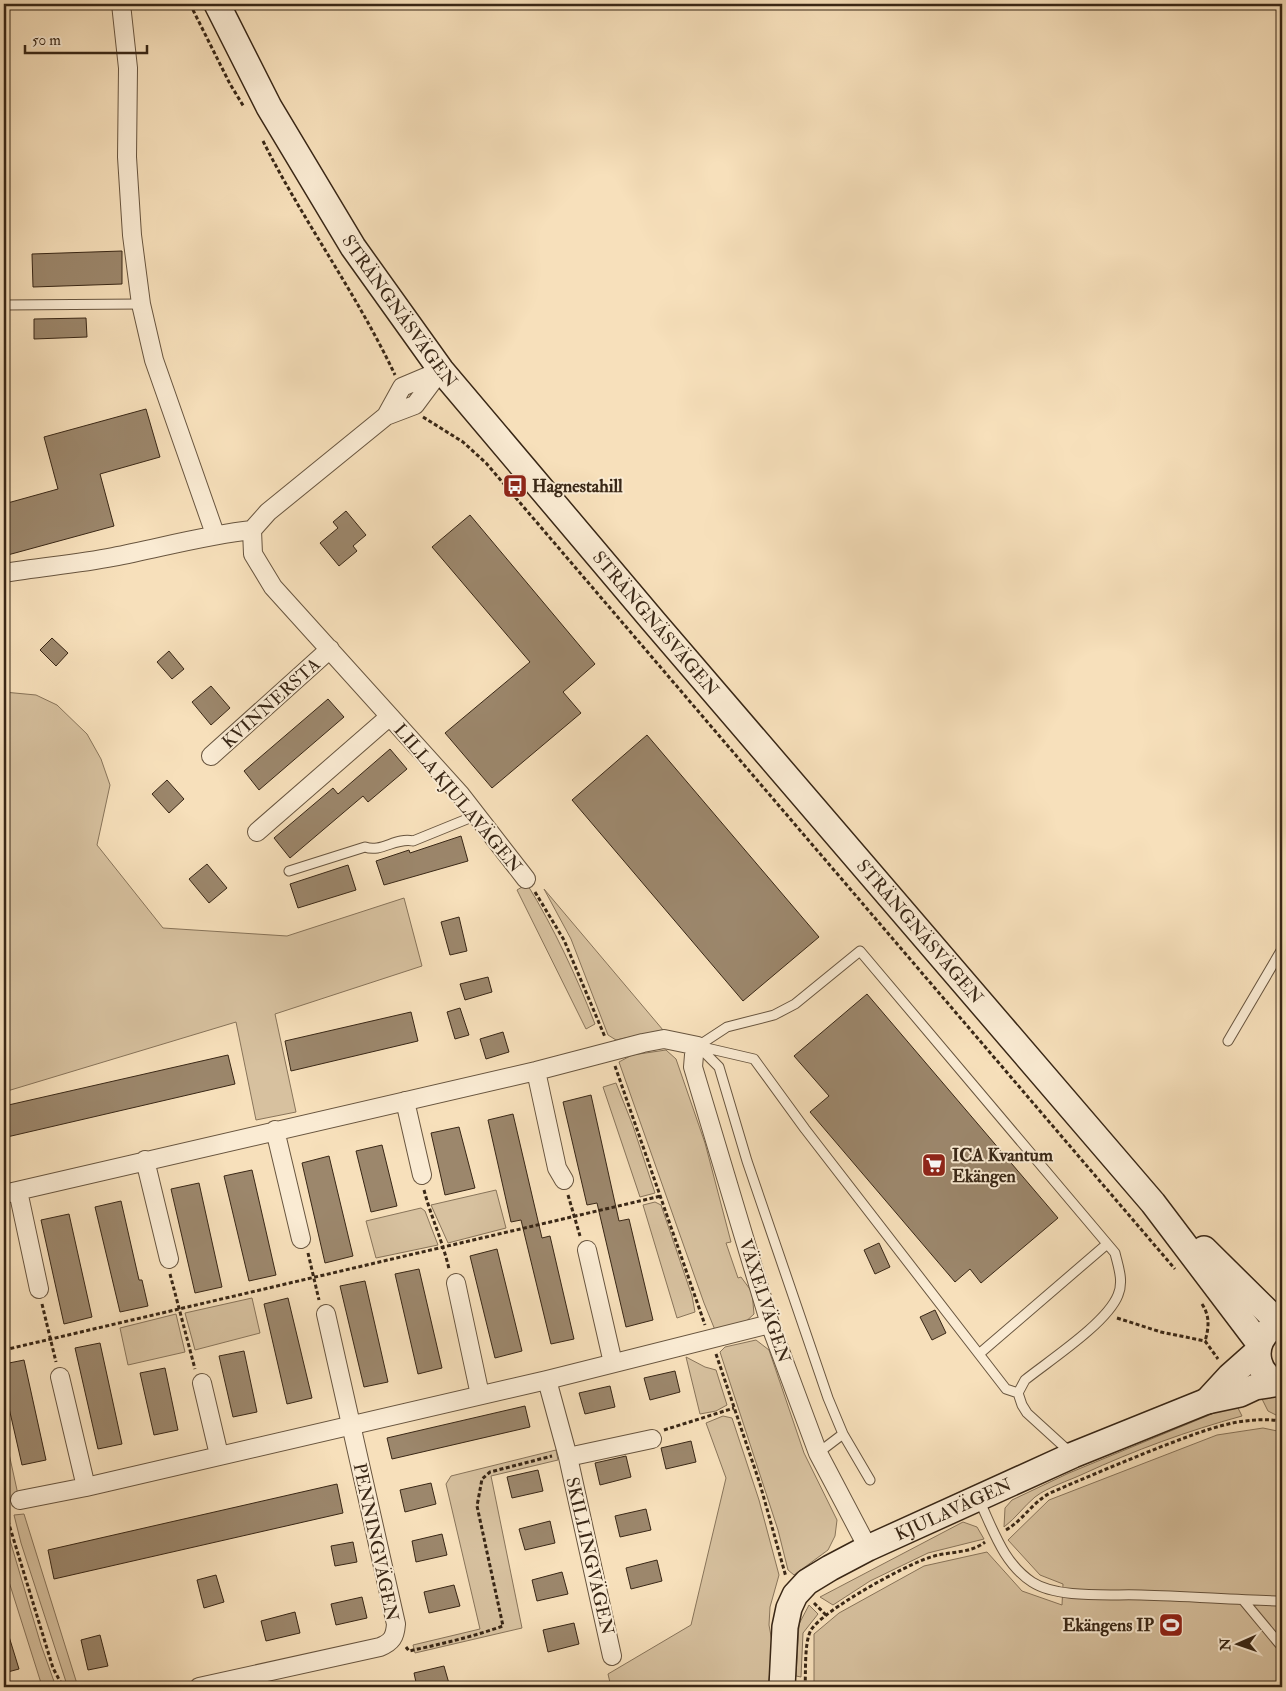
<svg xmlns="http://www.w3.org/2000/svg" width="1286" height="1691" viewBox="0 0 1286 1691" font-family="'IM FELL Double Pica',serif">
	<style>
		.green { fill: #d7c19f; stroke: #88745a }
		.building { fill: #9c876c; stroke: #392716 }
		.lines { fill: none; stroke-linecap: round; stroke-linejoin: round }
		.lane-casing { stroke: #68553f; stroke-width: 11 }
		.street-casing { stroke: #68553f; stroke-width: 20 }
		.secondary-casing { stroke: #392716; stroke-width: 28 }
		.path { stroke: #392716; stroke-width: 3; stroke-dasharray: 4 2.5; stroke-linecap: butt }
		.lane { stroke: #faebd3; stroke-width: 9 }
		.street { stroke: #faebd3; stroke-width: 18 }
		.secondary { stroke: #faebd3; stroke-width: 25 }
		.labels { text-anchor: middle; stroke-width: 4; stroke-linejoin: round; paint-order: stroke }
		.street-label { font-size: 18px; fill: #392716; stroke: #faebd3 }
		.poi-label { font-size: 18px; font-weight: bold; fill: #392716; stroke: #faebd3; text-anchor: start }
	</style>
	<rect width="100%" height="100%" fill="#f7e0bb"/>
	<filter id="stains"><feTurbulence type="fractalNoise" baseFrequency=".004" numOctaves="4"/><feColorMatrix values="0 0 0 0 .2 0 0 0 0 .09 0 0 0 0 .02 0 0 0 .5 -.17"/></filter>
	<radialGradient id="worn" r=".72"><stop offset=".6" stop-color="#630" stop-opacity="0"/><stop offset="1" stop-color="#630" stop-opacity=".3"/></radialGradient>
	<!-- green -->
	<path class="green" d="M4,692L36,695L57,705L87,734L101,759L110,785L97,845L163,928L287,936L404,898L422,966L275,1014L296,1112L256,1120L236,1022L4,1092Z
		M527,884C554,928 576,975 595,1024L586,1029L517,890Z
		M544,889L663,1030L616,1040L608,1035L571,939Z
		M666,1050L676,1059L705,1143L731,1242L726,1243L738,1278L741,1277L752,1292L754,1314L742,1325L715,1330L704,1303L619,1062L632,1055Z
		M616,1083L633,1126L655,1193L640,1197L603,1087Z
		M496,1190L506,1228L448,1243L431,1205Z
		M655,1202L661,1205L692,1296L695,1312L677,1318L643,1205Z
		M421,1208L425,1211L438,1245L376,1258L366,1221Z
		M252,1298L260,1333L195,1350L185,1313Z
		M176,1314L185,1352L128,1365L120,1328Z
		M756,1340L769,1350L804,1453L837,1520L835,1536L828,1550L794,1575L788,1570L778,1530L720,1352L725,1347Z
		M686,1357L705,1367L716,1370L727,1405L716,1411L700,1414Z
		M1282,1393V1418L1268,1411L1261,1397Z
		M1236,1404L1242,1416C1187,1431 1135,1450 1083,1474C1068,1481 1048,1487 1035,1497C1024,1506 1016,1518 1004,1527L1005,1508L1012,1500L1069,1473Z
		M723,1416L732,1418L759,1500L779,1575L770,1607L769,1625L773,1647L768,1687H611L608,1674L691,1625L726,1478L706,1423Z
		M1263,1428L1282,1432V1687H814V1634L839,1613L924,1566L987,1552L1022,1591L1062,1605L1063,1584L1040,1575L1008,1540L1049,1500L1217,1435Z
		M4,1431L17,1490L18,1499H11L4,1490Z
		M556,1450L558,1460L491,1476L522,1628L415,1653L413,1645L480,1629L446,1484L451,1476Z
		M24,1514L78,1687H69L67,1685L21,1543L14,1515Z
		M4,1520L41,1645L56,1687H38L41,1683L4,1566Z
		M963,1522L977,1527L984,1539L928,1553L870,1581L833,1605L820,1597Z
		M809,1605L818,1614L803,1633L801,1677L796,1676L799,1624Z"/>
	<!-- building -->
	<path class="building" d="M122,251V284L33,287L32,254Z
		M86,318L87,337L34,339V319Z
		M146,409L160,457L100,474L114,526L4,556V504L58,489L44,437Z
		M346,511L366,535L353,546L357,551L339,566L320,543L338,528L333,522Z
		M470,515L595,664L563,692L581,713L492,788L445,733L530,662L432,547Z
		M52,638L68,653L56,666L40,650Z
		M169,651L184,669L172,679L157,662Z
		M211,686L230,708L211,725L192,702Z
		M328,699L344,717L259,790L244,771Z
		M647,735L819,937L743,1001L572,800Z
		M390,749L407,769L368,802L363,796L290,858L274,838L333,788L338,794Z
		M167,780L184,799L169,813L152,794Z
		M461,836L468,861L384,885L376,861L409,850L410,853Z
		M207,864L227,888L209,903L189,879Z
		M348,865L356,890L298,908L290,884Z
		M459,917L467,951L450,955L441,922Z
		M488,977L492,992L465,1000L460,984Z
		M867,994L1058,1218L981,1283L970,1269L955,1282L810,1112L829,1096L794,1056Z
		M460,1008L469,1035L455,1039L447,1012Z
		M411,1012L418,1041L291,1071L285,1041Z
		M503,1032L509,1052L486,1059L480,1039Z
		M228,1055L235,1084L7,1137L4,1106Z
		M591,1095L619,1221L629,1219L653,1320L626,1327L597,1203L587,1205L563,1102Z
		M513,1114L542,1238L550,1236L574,1339L551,1344L521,1220L511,1222L488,1120Z
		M459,1127L475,1188L445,1195L431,1133Z
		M382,1145L397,1206L371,1212L356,1151Z
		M329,1156L353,1256L325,1263L302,1163Z
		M252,1170L276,1275L249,1281L224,1176Z
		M199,1183L222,1287L195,1293L171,1189Z
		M121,1201L139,1280H142L148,1306L120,1312L95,1207Z
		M69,1214L92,1317L64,1324L41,1220Z
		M879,1243L890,1267L875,1274L864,1250Z
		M497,1249L522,1351L495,1358L470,1256Z
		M419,1269L442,1368L418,1374L395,1274Z
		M365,1281L388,1382L364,1387L340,1286Z
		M288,1298L312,1398L287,1404L264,1304Z
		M935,1310L946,1333L932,1340L920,1317Z
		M100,1343L122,1444L98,1449L75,1348Z
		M244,1351L257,1412L233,1417L219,1356Z
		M24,1360L46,1460L22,1465L4,1386V1364Z
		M165,1368L178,1430L154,1435L140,1373Z
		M675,1371L680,1392L650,1400L644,1378Z
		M610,1386L615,1407L585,1414L579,1393Z
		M525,1406L530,1427L392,1459L387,1438Z
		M691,1441L696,1462L666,1469L661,1448Z
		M626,1456L631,1477L600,1485L595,1463Z
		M538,1470L543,1491L512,1498L507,1477Z
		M431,1483L436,1504L405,1512L400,1490Z
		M337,1484L343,1513L54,1579L48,1550Z
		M646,1509L651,1530L620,1537L615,1516Z
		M550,1521L555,1543L525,1550L519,1529Z
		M442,1534L447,1555L416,1562L412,1541Z
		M353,1542L357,1562L335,1566L331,1546Z
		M657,1560L662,1581L631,1589L626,1568Z
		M562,1572L568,1594L537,1601L532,1580Z
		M216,1575L224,1602L204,1608L197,1580Z
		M454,1585L460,1606L429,1613L424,1592Z
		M362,1597L367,1618L336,1625L331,1604Z
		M295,1612L300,1633L266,1641L261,1621Z
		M574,1623L579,1644L548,1652L543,1630Z
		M4,1630H7L19,1669L4,1673Z
		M100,1635L108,1666L88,1670L81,1640Z
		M444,1666L450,1687H417L414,1673Z"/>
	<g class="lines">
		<defs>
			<path id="lane" d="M5,305L141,304
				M289,871L365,847C381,853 396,837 413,841L477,815
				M1228,1041L1282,949
				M698,1046L727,1027L774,1015L795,1004L860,951L1115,1253C1118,1266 1124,1281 1118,1295C1107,1323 1050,1360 1025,1380L1018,1393L1022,1405L1027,1413L1072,1454
				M698,1046L754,1059L805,1129L1006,1389L1018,1393
				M699,1047L719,1067L747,1161L828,1398L843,1434L870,1480
				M979,1354L1107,1244
				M818,1453L843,1434
				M979,1500C993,1529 1003,1563 1032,1582C1058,1599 1110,1594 1141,1595C1188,1596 1235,1600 1282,1601
				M1243,1600L1282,1647"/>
			<path id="street" d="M121,4L128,68L127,157L132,235L141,304L154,360L215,534
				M441,370L415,405L386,416L268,512L252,530L253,554L273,587L460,794L526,879
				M386,416L402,387L440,371
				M4,573C40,567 77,564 113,557C160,548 205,535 252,530
				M211,756L330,649
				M257,832L389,717
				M536,1071L557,1168L564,1180
				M405,1101L422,1175
				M275,1130L301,1239
				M145,1160L169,1259
				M18,1191L39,1289
				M4,1194L536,1071L643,1043L664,1039L698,1046L694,1055L693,1067L770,1324L818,1453L868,1548
				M587,1250L613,1363
				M456,1283L480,1395
				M60,1377L86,1487
				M547,1380L568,1457L612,1656
				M202,1383L219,1455
				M568,1457L652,1439
				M20,1500L86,1487L547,1380L770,1324
				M199,1687L380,1647C392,1642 395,1637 396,1624L326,1314"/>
			<g id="secondary">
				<path id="s1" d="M217,4L269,107L353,247L441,370L654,622L1153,1203L1259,1343"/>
				<path d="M1204,1249L1280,1324"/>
				<path d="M1269,1330C1250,1348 1257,1378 1282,1383"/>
				<path d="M1207,1401L1230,1376L1257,1352"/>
				<path id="s2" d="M782,1687L785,1627L789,1608L795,1595L807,1582L830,1568L868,1548L1073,1455L1207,1401L1240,1394L1255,1387L1280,1383"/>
			</g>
		</defs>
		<!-- lane casing -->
		<use href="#lane" class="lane-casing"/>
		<!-- street casing -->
		<use href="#street" class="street-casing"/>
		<!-- secondary casing -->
		<use href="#secondary" class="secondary-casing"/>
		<!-- path -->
		<path class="path" d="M190,4L230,84L244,107
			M263,141C303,221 357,294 395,375
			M423,417L463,442L486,463L1175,1269
			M535,892L564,940L605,1037
			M615,1066L705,1325
			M424,1190C431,1217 443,1242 449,1269
			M568,1195L580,1236
			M308,1253L319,1300
			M170,1274L195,1369
			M42,1304L56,1362
			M1202,1304C1210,1316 1209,1328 1205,1341
			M1117,1318L1161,1332L1205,1341L1218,1359
			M4,1350L661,1196
			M716,1354L760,1484L786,1577
			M664,1430L734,1408
			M4,1508L53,1668L63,1687
			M1006,1530C1023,1520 1032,1503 1050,1493C1087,1477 1125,1461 1163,1446C1203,1431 1240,1415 1282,1421
			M814,1603L826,1615
			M406,1647L409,1651C441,1644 472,1637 503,1626L477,1506L482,1479L490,1472L552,1456
			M805,1687C806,1673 804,1642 811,1630C823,1610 907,1564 931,1557C949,1551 970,1554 985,1542"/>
		<!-- lane -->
		<use href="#lane" class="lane"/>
		<!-- street -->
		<use href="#street" class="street"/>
		<!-- secondary -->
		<use href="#secondary" class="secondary"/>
	</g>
	<!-- icons -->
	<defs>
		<symbol id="bus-square" viewBox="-11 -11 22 22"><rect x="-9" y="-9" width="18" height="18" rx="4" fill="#8f2418" stroke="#faebd3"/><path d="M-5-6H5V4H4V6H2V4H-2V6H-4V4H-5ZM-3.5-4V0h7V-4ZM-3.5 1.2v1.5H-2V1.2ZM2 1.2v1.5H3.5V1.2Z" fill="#fff"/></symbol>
		<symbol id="supermarket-square" viewBox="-11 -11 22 22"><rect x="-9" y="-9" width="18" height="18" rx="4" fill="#8f2418" stroke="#faebd3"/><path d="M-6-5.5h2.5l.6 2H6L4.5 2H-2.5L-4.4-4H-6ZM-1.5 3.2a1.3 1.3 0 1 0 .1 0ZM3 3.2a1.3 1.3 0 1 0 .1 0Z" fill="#fff"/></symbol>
		<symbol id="stadium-square" viewBox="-11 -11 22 22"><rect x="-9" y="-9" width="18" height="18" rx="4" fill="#8f2418" stroke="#faebd3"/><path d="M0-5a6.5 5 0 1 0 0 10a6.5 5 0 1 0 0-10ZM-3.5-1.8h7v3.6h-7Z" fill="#fff"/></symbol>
	</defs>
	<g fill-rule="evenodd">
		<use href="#bus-square" x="501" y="472" width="28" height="28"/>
		<use href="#supermarket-square" x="920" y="1151" width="28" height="28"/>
		<use href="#stadium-square" x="1157" y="1611" width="28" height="28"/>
	</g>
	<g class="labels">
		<!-- street labels -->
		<g class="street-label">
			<text dy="6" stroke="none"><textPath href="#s1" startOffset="358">STRÄNGNÄSVÄGEN</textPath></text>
			<text dy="6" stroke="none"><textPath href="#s1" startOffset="762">STRÄNGNÄSVÄGEN</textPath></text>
			<text transform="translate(271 703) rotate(-42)" y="6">KVINNERSTA</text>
			<text transform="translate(458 798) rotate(50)" y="6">LILLA KJULAVÄGEN</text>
			<text dy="6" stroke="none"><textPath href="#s1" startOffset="1168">STRÄNGNÄSVÄGEN</textPath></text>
			<text transform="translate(765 1301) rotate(72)" y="6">VÄXELVÄGEN</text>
			<text dy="6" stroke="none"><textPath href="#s2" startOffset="275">KJULAVÄGEN</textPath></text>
			<text transform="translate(376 1542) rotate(78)" y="6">PENNINGVÄGEN</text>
			<text transform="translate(590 1556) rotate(77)" y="6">SKILLINGVÄGEN</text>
		</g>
		<!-- poi labels -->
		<g class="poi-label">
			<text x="532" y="492">Hagnestahill</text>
			<text x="952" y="1161">ICA Kvantum<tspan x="952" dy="21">Ekängen</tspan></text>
			<text x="1154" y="1631" text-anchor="end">Ekängens IP</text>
		</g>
	</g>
	<!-- margin -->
	<rect width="1286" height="1691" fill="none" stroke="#f7e0bb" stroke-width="20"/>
	<rect x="5" y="5" width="1276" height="1681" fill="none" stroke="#392716" stroke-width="2.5"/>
	<rect x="10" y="10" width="1266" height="1671" fill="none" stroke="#392716"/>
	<!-- north arrow -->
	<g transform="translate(1238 1644) rotate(268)" stroke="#faebd3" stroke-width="4" paint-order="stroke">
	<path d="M0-4L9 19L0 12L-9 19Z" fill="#392716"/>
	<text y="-8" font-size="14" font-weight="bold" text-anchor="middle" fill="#392716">N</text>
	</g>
	<!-- scale -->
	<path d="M25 45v8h122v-8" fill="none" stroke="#392716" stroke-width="2.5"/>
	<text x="32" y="45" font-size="15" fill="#392716" stroke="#faebd3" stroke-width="4" paint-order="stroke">50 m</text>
	<rect width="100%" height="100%" filter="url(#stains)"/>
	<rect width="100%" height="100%" fill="url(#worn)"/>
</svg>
